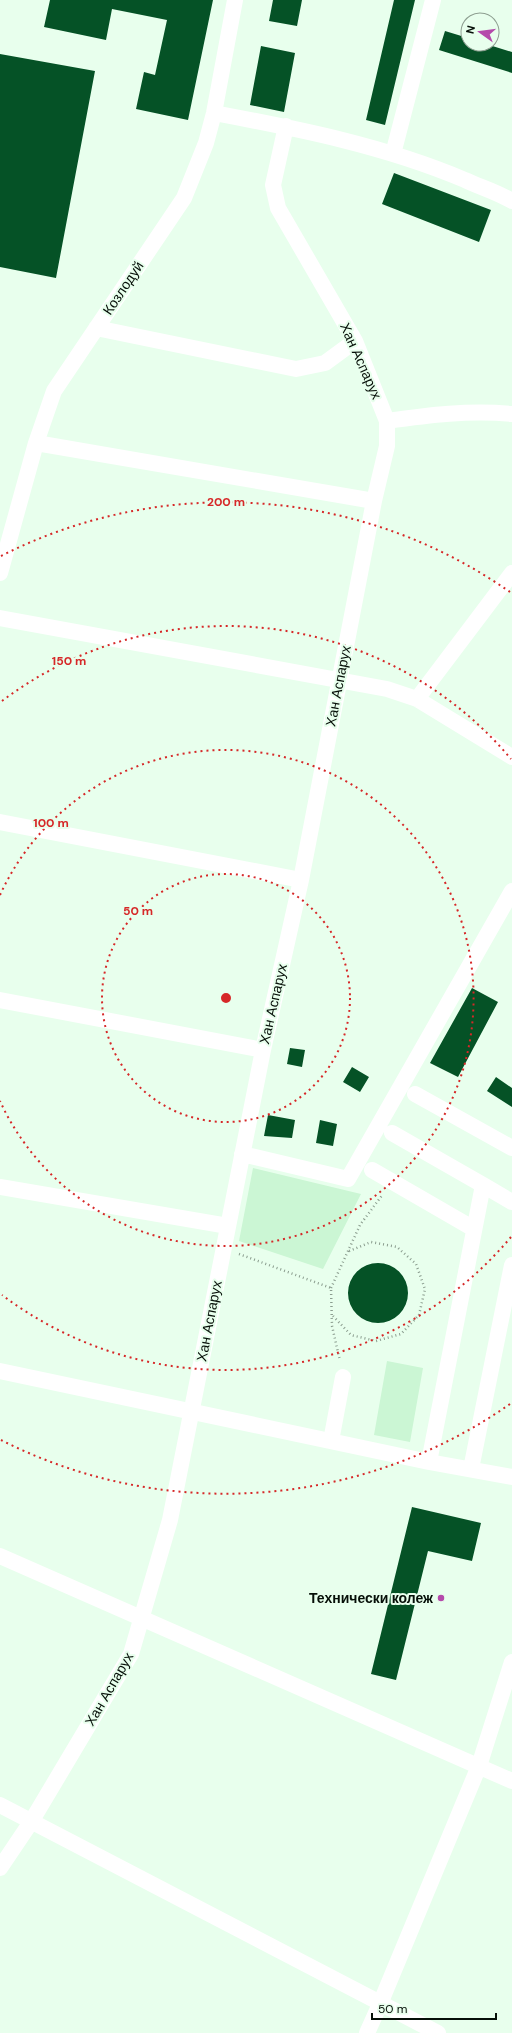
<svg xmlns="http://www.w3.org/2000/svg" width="512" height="2033" viewBox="0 0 512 2033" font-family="'DM Sans',sans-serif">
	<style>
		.green { fill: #cbf6d4 }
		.building { fill: #055226 }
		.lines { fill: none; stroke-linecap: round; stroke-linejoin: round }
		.path { stroke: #8b9d8f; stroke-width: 2.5; stroke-dasharray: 1 3; stroke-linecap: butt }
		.minor { stroke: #fff; stroke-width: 16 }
		.ring { fill: none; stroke: #d62828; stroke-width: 2; stroke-dasharray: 2 4 }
		.poi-dot { fill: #b54aab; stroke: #e8ffed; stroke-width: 1.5 }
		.labels { text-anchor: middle; stroke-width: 4; stroke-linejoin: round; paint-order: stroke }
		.street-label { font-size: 14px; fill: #060f08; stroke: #e8ffed }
		.poi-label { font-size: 14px; font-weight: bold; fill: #060f08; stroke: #e8ffed; text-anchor: end }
		.centre { fill: #d62828; stroke: #e8ffed; stroke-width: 2 }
		.ring-label { font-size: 12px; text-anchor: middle; font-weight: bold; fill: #d62828; stroke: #e8ffed; stroke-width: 4; stroke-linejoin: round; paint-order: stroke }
	</style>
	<rect width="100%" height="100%" fill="#e8ffed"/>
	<!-- green -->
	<path class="green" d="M253,1168L361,1194L323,1269L239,1241Z
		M387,1361L423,1368L410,1442L374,1435Z"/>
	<!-- building -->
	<path class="building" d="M50,0H213L188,120L136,109L144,72L155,75L167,20L112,9L106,40L44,27Z
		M273,0H302L297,26L269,21Z
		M394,0H415L385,125L366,120Z
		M445,31L468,38V44H486L512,52V73L439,50Z
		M261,46L295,53L284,112L250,105Z
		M0,54L95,71L56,278L0,267Z
		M394,173L491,210L479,242L382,204Z
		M472,988L498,1002L458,1077L430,1063Z
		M290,1048L305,1050L302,1067L287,1064Z
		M352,1067L369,1077L360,1092L343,1082Z
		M496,1077L512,1088V1107L487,1091Z
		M268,1115L295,1120L292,1138L264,1136Z
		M320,1120L337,1124L333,1146L316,1143Z
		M348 1293a30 30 0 1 1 60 0a30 30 0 1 1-60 0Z
		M412,1507L481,1523L472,1561L428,1551L396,1680L371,1674Z"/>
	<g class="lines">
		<!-- path -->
		<path class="path" d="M239,1254L331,1288L332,1326L340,1361
			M331,1288L360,1225L383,1194
			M333,1316L351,1335L376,1341L401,1334L419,1315L425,1289L416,1264L397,1247L371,1242L347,1252"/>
		<!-- minor -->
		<path class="minor" d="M214,113C299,129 385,146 465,180C480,187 497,192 512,201
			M393,154L433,0
			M96,328L296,369L325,363L355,341
			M387,421C429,415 469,410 512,414
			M36,443L374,501
			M0,573L36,443L54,391L184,198L206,143L214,113L235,0
			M0,618L387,689L417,699L512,757
			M417,699L512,573
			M0,822L301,880
			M0,1000L263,1050
			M415,1094L512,1148
			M392,1133L483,1185L429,1462
			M242,1154L348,1179L512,891
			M372,1170L474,1229
			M483,1185L512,1202
			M0,1187L228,1226
			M0,1371L429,1462L512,1477
			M331,1441L343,1377
			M471,1469L512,1265
			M0,1556L512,1781
			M0,1805L438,2033
			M0,1868L31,1822L131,1654L170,1520L263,1050L301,880L374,501L387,446V421L355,341L278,208L273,185L286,126
			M367,2033L380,2004L479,1766L512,1662"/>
	</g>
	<!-- distance rings -->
	<g class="ring">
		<circle cx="226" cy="998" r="124"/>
		<path d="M0 895A248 248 0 1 1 0 1101"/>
		<path d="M511 1237A372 372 0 0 1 2 1295M2 701A372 372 0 0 1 511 759"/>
		<path d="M510 1404A496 496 0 0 1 1 1440M1 556A496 496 0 0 1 510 592"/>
	</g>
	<!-- markers -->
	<circle class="poi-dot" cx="441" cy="1598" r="4"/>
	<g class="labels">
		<!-- street labels -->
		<g class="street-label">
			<text transform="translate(123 288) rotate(-56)" y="5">Козлодуй</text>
			<text transform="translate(361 361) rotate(66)" y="5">Хан Аспарух</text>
			<text transform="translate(338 686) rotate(-79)" y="5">Хан Аспарух</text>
			<text transform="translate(273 1004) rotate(-77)" y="5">Хан Аспарух</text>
			<text transform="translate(209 1321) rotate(-79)" y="5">Хан Аспарух</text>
			<text transform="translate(109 1689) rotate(-60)" y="5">Хан Аспарух</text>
		</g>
		<!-- poi labels -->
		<g class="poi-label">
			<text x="433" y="1603">Технически колеж</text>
		</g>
	</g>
	<circle cx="226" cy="998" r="6" class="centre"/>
	<g class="ring-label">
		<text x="226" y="506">200 m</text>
		<text x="69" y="665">150 m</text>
		<text x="51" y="827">100 m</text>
		<text x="138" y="915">50 m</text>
	</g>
	<!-- north arrow -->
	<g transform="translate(480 32) rotate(284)"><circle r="19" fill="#e8ffed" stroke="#8e9f91"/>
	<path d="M0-3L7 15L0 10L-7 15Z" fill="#b54aab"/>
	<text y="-6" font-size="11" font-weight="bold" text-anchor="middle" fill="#060f08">N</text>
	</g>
	<!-- scale -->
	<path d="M372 2013v6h124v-6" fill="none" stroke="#060f08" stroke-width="2"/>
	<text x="378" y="2013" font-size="12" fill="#060f08" stroke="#e8ffed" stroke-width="3" paint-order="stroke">50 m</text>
</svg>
